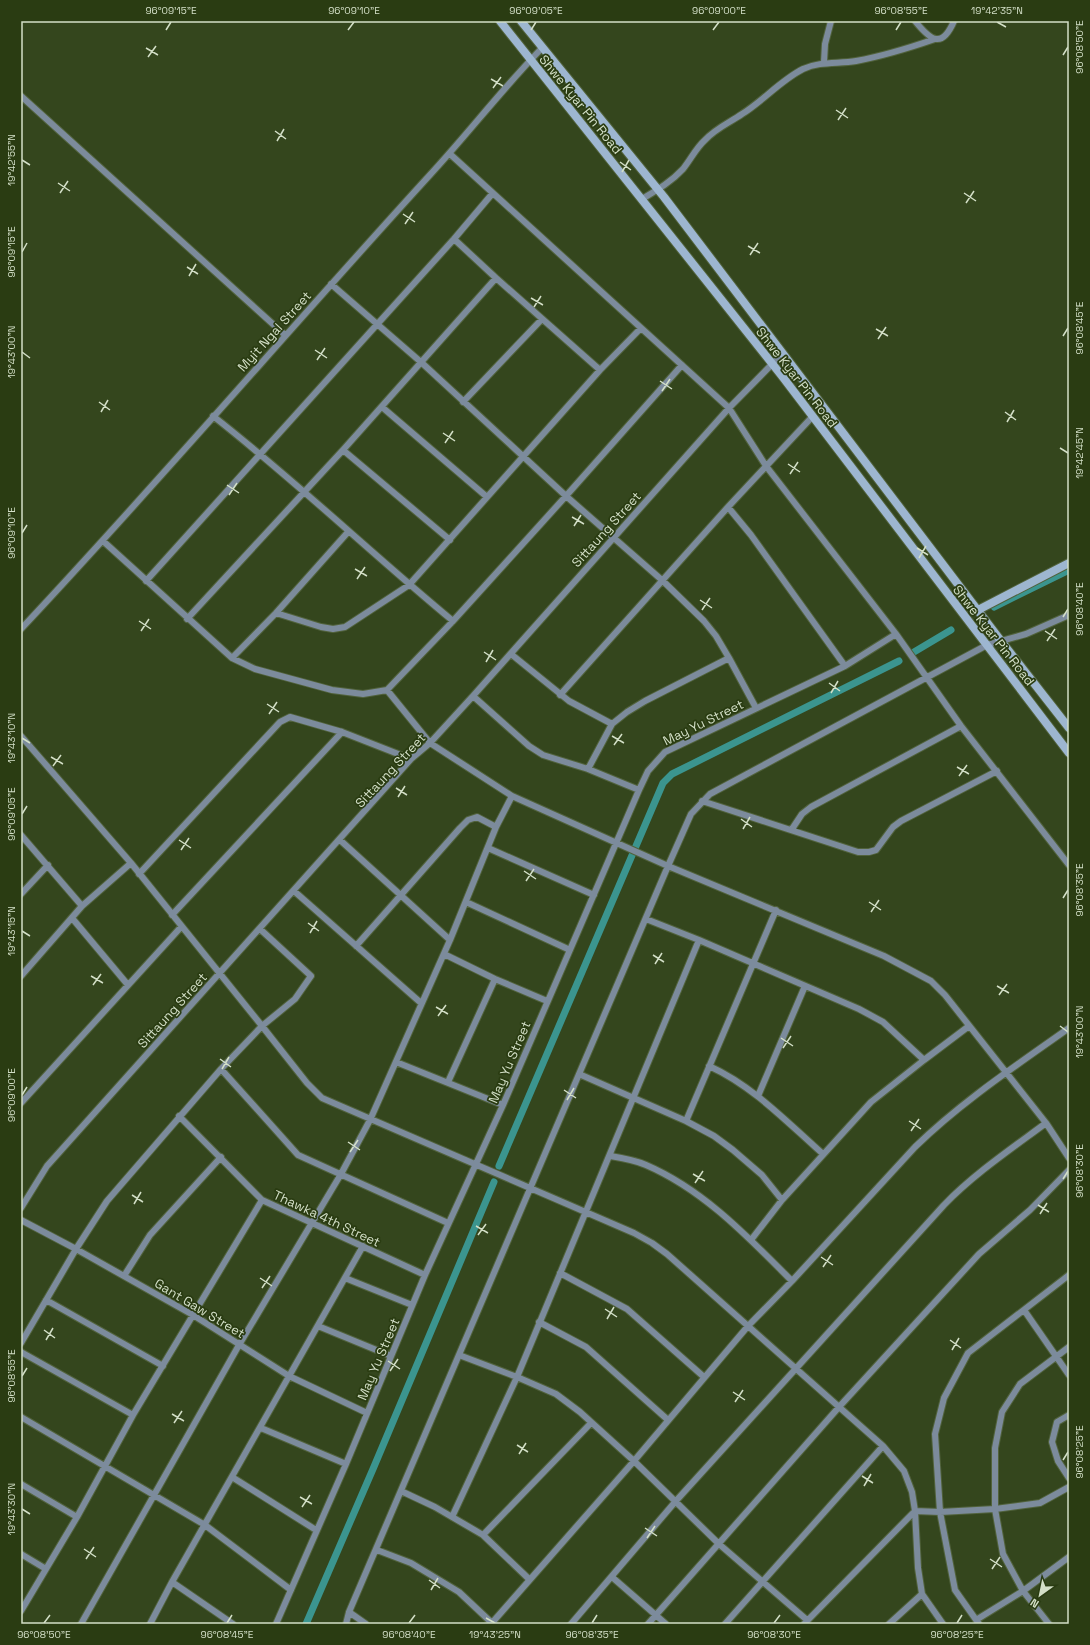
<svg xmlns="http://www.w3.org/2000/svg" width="1090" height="1645" viewBox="0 0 1090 1645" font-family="'Space Grotesk',sans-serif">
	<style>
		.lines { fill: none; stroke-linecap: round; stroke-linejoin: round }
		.canal { stroke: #3b958f; stroke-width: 7 }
		.street-casing { stroke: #51623c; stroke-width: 8 }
		.secondary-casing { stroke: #51623c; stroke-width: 10 }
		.street { stroke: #7c8b9c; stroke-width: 6 }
		.secondary { stroke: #9db6d0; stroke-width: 8 }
		.ticks { fill: none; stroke: #d3dfc7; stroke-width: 1.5 }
		.labels { text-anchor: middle; stroke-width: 3.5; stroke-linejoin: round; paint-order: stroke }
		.street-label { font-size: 13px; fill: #d3dfc7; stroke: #2a3c12 }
		.neatline { fill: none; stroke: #d3dfc7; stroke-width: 1.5 }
		.ticks-label { font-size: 10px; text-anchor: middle; fill: #d3dfc7 }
	</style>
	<rect width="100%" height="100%" fill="#34461d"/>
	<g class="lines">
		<!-- canal -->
		<path class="canal" d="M994,607L1069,570
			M914,652L951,630
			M499,1166L663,783L672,774L899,661
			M306,1624L373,1469L494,1182"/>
		<defs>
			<path id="street" d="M915,21C931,41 942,49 954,21
				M824,62L825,44L831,21
				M21,96L285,335
				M450,154L729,408L766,466L896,634L961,726L1069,865
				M642,199C657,190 671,182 683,169C691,159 696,148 705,140C716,128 729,123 742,114C763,101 781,80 803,69C820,61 838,64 856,61C883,56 909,48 935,39
				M454,239L496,278L600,370
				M331,284L422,363L566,496L663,581L704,621L716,636L729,658L756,708
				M463,402L542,319
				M382,407L487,497
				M213,416C296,481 372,554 453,621
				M343,450L450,540
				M728,507L751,535L845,666
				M103,541L232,658L255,669L332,690L363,694L387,690L453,621L566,496L682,365
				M146,581L454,239L492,194
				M276,613L321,627L333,629L345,627L409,585L600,370L641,328
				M187,619L343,450L496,278
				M21,629C160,481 291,327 428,177C467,135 502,89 542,48
				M511,654L569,701L612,724
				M232,658L276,613L348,532
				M387,690L430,743L512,796L668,866L884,956L931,981L945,995L1046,1123L1069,1158
				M560,695L728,507L813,416
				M473,696L529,746L543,755L588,769L639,790
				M21,736L131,863L262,1026L307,1083L322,1098L634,1233L652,1243L667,1254L883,1446L904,1471L912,1492L915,1511L918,1568L922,1594L943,1624
				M588,769L612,724L627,712L645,701L729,658
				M702,801L858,852H869L876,850L893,827L901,821L997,771
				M792,829L802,814L811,807L961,726
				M21,835L82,906
				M340,840L450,940
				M488,848L594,895
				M139,874L280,722L290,717L342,732L411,759
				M294,891L421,1003
				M21,894L48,865
				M466,902L570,950
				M172,915L342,732
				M72,918L128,985
				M646,919L699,940L859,1009L883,1022L924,1060
				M356,946L460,828L468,820L477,817L496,827
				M444,954L495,979L547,1001
				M21,976L82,906L131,863
				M396,1062L503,1105
				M709,1066C753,1086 787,1122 823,1154
				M221,1069L298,1155L448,1223
				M579,1074L686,1121L714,1136L733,1150L762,1175L782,1200
				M448,1082L495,979
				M758,1096L805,986
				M21,1103L181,927
				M179,1116L262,1200L425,1275
				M686,1121L776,910
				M610,1156C622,1158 635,1160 646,1165C704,1190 748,1237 792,1281
				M21,1208L47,1166L411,759L430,743L473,696L729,408L783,353
				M21,1220L76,1249L193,1315L289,1376L367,1413
				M751,1240L782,1200L871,1102L924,1060L969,1026
				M560,1273L627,1309L704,1377
				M124,1276L150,1235L221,1157
				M345,1278L412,1305
				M46,1300L163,1366
				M1024,1310L1069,1375
				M539,1322L586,1347L668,1420
				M318,1326L391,1356
				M21,1343L76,1249L107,1201L221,1069L262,1026L295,999L311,976L260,929
				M21,1352L133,1415
				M459,1355L517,1377L556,1394L580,1412L634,1461L719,1544L807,1620
				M1069,1415L1057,1422L1052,1442L1058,1461L1069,1478
				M21,1417L205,1525L291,1590
				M261,1428L346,1464
				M232,1477L316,1530
				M21,1484L77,1517
				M401,1491L435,1507L483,1535L529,1579
				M452,1517L517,1377L699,940
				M483,1535L591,1423
				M377,1550L411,1563L459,1592L493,1624
				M21,1554L46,1569
				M612,1577L666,1624
				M172,1582L233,1624
				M21,1611L77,1517L133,1415L262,1200
				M349,1612L366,1624
				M976,1620L1023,1591L1069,1557
				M81,1624L239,1345L341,1174L370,1120L450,940L496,827L512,796
				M150,1624L172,1582L363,1246
				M276,1624L346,1464L425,1275L503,1105L639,790L648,771L665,752L845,666L896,634
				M346,1624L349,1612L668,866L691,814L710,794L987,645L1026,634L1069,615
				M491,1624L634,1461L748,1326L792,1281L915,1147C961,1102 1017,1065 1069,1028
				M571,1624L675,1502L944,1205C974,1174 1011,1149 1046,1123
				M648,1624L839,1407L979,1254L1030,1210L1069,1170
				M725,1624L883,1446
				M804,1624L915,1511L940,1512L995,1509L1040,1503L1069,1487
				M889,1624L922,1594
				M979,1624L955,1590L940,1512L935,1434L944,1398L968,1353L1069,1275
				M1049,1624L1023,1591L1003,1554L995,1509V1448L1002,1412L1020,1384L1069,1347"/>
			<path id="secondary" d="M500,21L782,376L1069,753
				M521,21L664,197L1001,641L1069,728
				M978,610L1069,563"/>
		</defs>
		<!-- street casing -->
		<use href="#street" class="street-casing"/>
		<!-- secondary casing -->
		<use href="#secondary" class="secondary-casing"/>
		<!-- street -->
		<use href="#street" class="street"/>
		<!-- secondary -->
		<use href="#secondary" class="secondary"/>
	</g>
	<!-- ticks -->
	<path class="ticks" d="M997,22L1006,27M166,30L171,22M348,30L354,22M531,30L536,22M713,30L719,22M896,30L901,22M146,48L158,55M1063,55L1068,47M148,57L156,46M491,79L503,86M493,88L501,77M836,110L848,118M838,120L846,108M275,131L286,139M277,141L284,129M22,160L30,165M620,162L631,170M622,172L629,160M58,183L70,191M60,193L68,181M964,193L976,201M966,203L974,191M403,214L415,222M405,224L413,212M748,246L760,253M22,252L27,243M750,255L758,243M187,267L198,274M189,276L196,264M531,298L543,305M534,307L541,296M876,329L888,336M1063,336L1068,328M878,339L886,327M315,350L327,358M22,352L30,358M317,360L325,348M660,381L672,389M662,391L670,379M99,402L110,410M101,412L108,400M1005,412L1016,420M1007,422L1014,410M443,433L455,441M445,443L453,431M1060,448L1068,453M788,464L800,472M790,474L798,462M227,485L239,493M229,495L237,483M572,517L584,524M574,526L581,515M22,533L27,525M917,548L928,555M919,558L926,546M355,569L367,576M357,579L365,567M700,600L712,608M702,610L710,598M1063,617L1068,609M139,621L151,629M141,631L149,619M1045,631L1057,639M1047,641L1055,629M484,652L496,660M486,662L493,650M829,683L840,691M831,693L838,681M267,704L279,712M269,714L277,702M612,736L624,743M22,738L30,743M614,745L622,734M51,757L63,764M53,766L61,755M957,767L969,774M959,776L967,765M396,788L407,795M398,797L405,786M22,814L27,806M741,819L752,827M743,829L750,817M179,840L191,848M181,850L189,838M524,871L536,879M526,881L534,869M1063,898L1068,890M869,902L881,910M871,912L879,900M308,923L319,931M22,931L30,936M310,933L317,921M653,955L664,962M655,964L662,953M91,976L103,983M93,985L101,974M997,986L1009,993M999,995L1007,984M436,1007L448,1014M438,1016L446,1005M1060,1026L1068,1032M781,1038L793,1046M783,1048L791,1036M220,1059L231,1067M222,1069L229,1057M564,1090L576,1098M22,1095L27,1087M567,1100L574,1088M909,1121L921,1129M911,1131L919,1119M348,1142L360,1150M350,1152L358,1140M693,1174L705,1181M1063,1179L1068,1171M695,1183L703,1171M132,1195L143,1202M134,1204L141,1192M1038,1205L1049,1212M1040,1214L1047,1203M476,1226L488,1233M478,1235L486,1224M821,1257L833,1265M823,1267L831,1255M260,1278L272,1286M262,1288L270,1276M605,1309L617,1317M607,1319L614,1307M44,1330L55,1338M46,1340L53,1328M950,1340L961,1348M952,1350L959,1338M388,1361L400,1369M390,1371L398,1359M22,1376L27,1368M733,1392L745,1400M735,1402L743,1390M172,1414L184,1421M174,1423L182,1411M517,1445L528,1452M519,1454L526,1443M1063,1460L1068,1452M862,1476L873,1483M864,1486L871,1474M300,1497L312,1504M302,1507L310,1495M22,1509L30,1514M645,1528L657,1536M647,1538L655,1526M84,1549L96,1557M86,1559L94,1547M990,1559L1002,1567M992,1569L1000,1557M429,1580L440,1588M431,1590L438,1578M486,1618L495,1623M44,1623L50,1615M227,1623L232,1615M409,1623L415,1615M592,1623L597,1615M774,1623L780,1615M957,1623L962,1615"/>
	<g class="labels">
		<!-- street labels -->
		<g class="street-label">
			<text transform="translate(581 104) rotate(51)" y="5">Shwe Kyar Pin Road</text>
			<text transform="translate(274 331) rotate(-48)" y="5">Myit Ngal Street</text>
			<text transform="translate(797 377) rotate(52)" y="5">Shwe Kyar Pin Road</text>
			<text transform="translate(606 529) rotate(-48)" y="5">Sittaung Street</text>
			<text transform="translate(994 635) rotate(52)" y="5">Shwe Kyar Pin Road</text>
			<text transform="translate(703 722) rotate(-26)" y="5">May Yu Street</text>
			<text transform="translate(390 770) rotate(-47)" y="5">Sittaung Street</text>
			<text transform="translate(172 1010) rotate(-48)" y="5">Sittaung Street</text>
			<text transform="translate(509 1062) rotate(-67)" y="5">May Yu Street</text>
			<text transform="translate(327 1218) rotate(25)" y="5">Thawka 4th Street</text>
			<text transform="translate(200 1308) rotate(31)" y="5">Gant Gaw Street</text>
			<text transform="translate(378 1359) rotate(-67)" y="5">May Yu Street</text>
		</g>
	</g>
	<!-- border -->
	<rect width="1090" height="1645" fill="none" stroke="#2a3c12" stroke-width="44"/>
	<!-- north arrow -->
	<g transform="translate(1040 1595) rotate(213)" stroke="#2a3c12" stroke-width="3" paint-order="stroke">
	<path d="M0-3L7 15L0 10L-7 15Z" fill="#d3dfc7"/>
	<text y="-6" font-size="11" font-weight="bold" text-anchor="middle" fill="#d3dfc7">N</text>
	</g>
	<rect x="22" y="22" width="1046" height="1601" class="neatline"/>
	<g class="ticks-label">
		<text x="171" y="14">96°09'15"E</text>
		<text x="354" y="14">96°09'10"E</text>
		<text x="536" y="14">96°09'05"E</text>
		<text x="719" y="14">96°09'00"E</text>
		<text x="901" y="14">96°08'55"E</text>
		<text x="997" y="14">19°42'35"N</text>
		<text transform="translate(1079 47) rotate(-90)" y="4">96°08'50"E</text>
		<text transform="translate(11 160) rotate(-90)" y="4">19°42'55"N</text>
		<text transform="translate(11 252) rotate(-90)" y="4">96°09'15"E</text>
		<text transform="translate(1079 328) rotate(-90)" y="4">96°08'45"E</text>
		<text transform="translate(11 352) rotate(-90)" y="4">19°43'00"N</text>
		<text transform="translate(1079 453) rotate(-90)" y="4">19°42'45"N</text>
		<text transform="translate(11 533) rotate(-90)" y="4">96°09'10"E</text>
		<text transform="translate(1079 609) rotate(-90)" y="4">96°08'40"E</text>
		<text transform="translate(11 738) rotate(-90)" y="4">19°43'10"N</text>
		<text transform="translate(11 814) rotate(-90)" y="4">96°09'05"E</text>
		<text transform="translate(1079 890) rotate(-90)" y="4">96°08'35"E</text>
		<text transform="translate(11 931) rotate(-90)" y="4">19°43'15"N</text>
		<text transform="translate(1079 1032) rotate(-90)" y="4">19°43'00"N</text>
		<text transform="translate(11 1095) rotate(-90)" y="4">96°09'00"E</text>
		<text transform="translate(1079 1171) rotate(-90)" y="4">96°08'30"E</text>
		<text transform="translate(11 1376) rotate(-90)" y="4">96°08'55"E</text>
		<text transform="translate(1079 1452) rotate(-90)" y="4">96°08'25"E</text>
		<text transform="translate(11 1509) rotate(-90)" y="4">19°43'30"N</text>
		<text x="44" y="1638">96°08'50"E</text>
		<text x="227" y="1638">96°08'45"E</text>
		<text x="409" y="1638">96°08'40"E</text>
		<text x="495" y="1638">19°43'25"N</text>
		<text x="592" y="1638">96°08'35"E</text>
		<text x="774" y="1638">96°08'30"E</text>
		<text x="957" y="1638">96°08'25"E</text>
	</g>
</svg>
